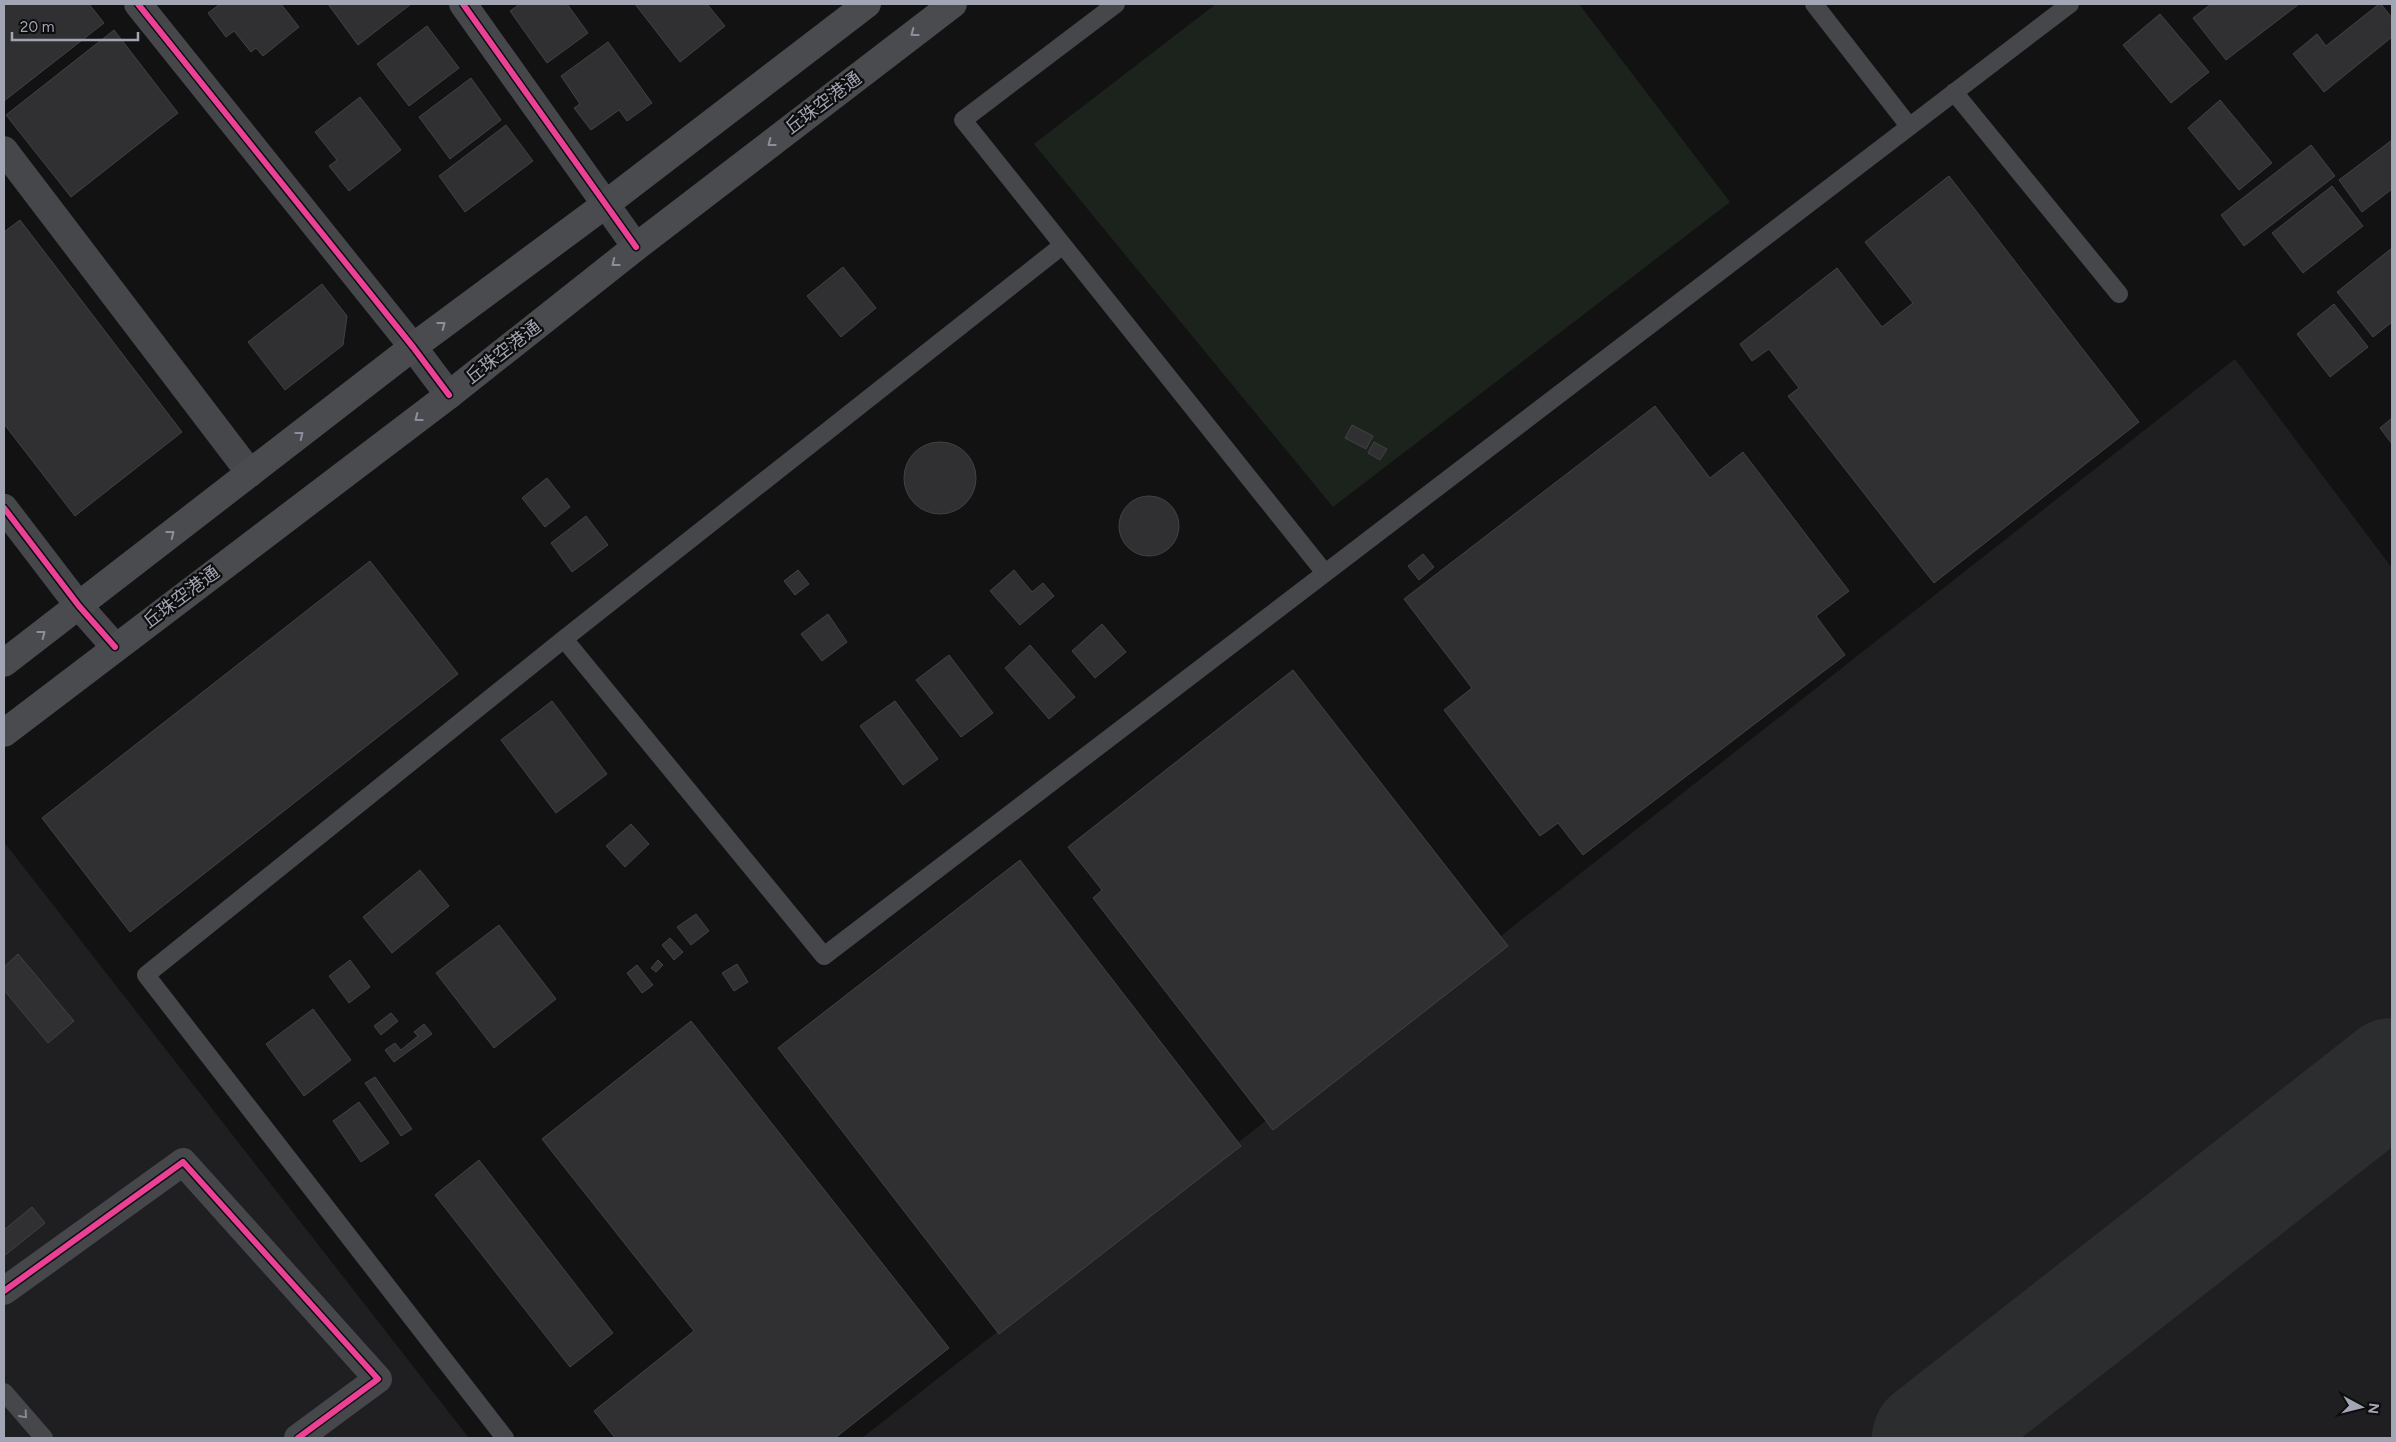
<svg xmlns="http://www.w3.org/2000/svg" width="2396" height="1442" viewBox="0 0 2396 1442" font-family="Figtree,'Noto Sans JP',sans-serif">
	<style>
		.built { fill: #1f1f21 }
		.green { fill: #1c231d }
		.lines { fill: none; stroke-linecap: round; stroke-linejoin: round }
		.taxiway { stroke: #2c2d2f; stroke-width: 114 }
		.building { fill: #303032; stroke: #414246 }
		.lane { stroke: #46474b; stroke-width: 18 }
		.street { stroke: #46474b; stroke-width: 28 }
		.secondary { stroke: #4a4b4f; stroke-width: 28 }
		.cycleway-casing { stroke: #0d0d0e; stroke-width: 9 }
		.cycleway { stroke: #ea4096; stroke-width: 6 }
		.oneway { stroke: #8c8f9b }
		.oneway2 { stroke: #868a94 }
		.labels { text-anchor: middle; stroke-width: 4.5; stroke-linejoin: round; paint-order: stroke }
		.street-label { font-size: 18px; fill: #a2a6b4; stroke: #0d0d0e }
	</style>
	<rect width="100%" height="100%" fill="#121213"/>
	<!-- built -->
	<path class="built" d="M2235,359L2392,568V1438H862Z
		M4,842L469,1438H4Z"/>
	<!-- green -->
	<path class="green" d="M1216,4H1579L1730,202L1333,507L1034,144Z"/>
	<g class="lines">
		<!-- taxiway -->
		<path class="taxiway" d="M1929,1438L2392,1075"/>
	</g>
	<!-- building -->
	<path class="building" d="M4,4H89L104,23L4,101Z
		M220,4H281L299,27L263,56L256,48L251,52L234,31L226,37L208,13Z
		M328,4H411L358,45Z
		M520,4H567L588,33L547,63L510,11Z
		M635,4H707L725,26L680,62Z
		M2211,4H2299L2226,60L2193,18Z
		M2379,4H2381L2392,18V37L2324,92L2293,54L2317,34L2326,46Z
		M2160,14L2209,72L2171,103L2123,45Z
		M427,26L459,68L409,106L377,64Z
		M114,30L178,113L71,197L6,115Z
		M608,42L652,103L627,121L619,110L591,130L574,108L580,104L561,76Z
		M471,78L501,120L450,159L419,117Z
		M360,97L401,150L349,191L329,166L337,160L315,132Z
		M2220,100L2272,163L2239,190L2188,128Z
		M506,125L533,161L465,212L439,176Z
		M2392,140V189L2362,212L2339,180Z
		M2311,145L2335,176L2244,246L2221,215Z
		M1949,176L2139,422L1934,583L1788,396L1799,388L1769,349L1752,361L1740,344L1837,268L1882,327L1913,303L1865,242Z
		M2332,186L2363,226L2303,273L2272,233Z
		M20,220L182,432L75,516L4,424V232Z
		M2392,248V322L2373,337L2337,292Z
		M843,267L876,308L841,337L807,296Z
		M322,284L347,316L343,345L285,390L248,342Z
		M2334,304L2368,347L2330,377L2297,334Z
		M1655,406L1710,478L1743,452L1849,591L1816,616L1845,655L1583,855L1558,823L1540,836L1444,710L1472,688L1404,599Z
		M2392,418V444L2380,428Z
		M1352,425L1373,436L1366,449L1345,438Z
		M904 478a36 36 0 1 1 72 0a36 36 0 1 1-72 0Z
		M1374,442L1387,449L1380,460L1368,453Z
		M547,478L570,507L545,527L522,498Z
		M1119 526a30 30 0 1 1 60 0a30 30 0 1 1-60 0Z
		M586,516L608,545L572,572L551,543Z
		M1423,554L1434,567L1419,580L1408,566Z
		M370,561L458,674L130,932L42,818Z
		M798,570L809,584L795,595L784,581Z
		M1014,570L1032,592L1043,583L1054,596L1020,625L990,591Z
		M828,614L847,642L822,661L801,634Z
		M1102,624L1126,652L1095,678L1072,651Z
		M1030,645L1075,697L1049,719L1005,668Z
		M949,655L993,713L961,737L916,680Z
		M1293,670L1508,946L1273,1130L1093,898L1102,890L1068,847Z
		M552,701L607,774L556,813L501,740Z
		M895,701L938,759L903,785L860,726Z
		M631,824L649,844L625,867L606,846Z
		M1020,860L1241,1146L999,1334L778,1048Z
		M420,870L449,906L392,953L363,917Z
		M696,914L709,931L691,945L677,927Z
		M499,925L556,999L494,1048L436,973Z
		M670,938L683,952L674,960L662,945Z
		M18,954L74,1021L48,1043L4,990V967Z
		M350,960L370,987L349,1003L329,976Z
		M658,960L663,965L656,972L651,968Z
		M737,964L748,982L734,991L722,973Z
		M637,965L653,985L642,993L627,973Z
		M313,1009L351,1060L304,1096L266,1044Z
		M391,1013L398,1021L381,1035L374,1026Z
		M691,1021L949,1348L835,1438H615L594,1411L694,1331L542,1139Z
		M424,1024L432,1034L394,1062L385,1050L395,1043L401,1050L418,1036L414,1032Z
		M375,1077L412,1129L401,1136L365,1083Z
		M359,1102L389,1143L361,1162L333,1121Z
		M479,1160L613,1333L570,1367L435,1195Z
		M32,1207L45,1223L4,1256V1230Z"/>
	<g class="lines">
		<!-- lane -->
		<path class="lane" d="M1116,4L963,120L1325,573
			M1814,4L1909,126
			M1954,92L2119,294
			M564,639L824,956L2070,4
			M4,1392L44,1438
			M505,1438L146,975L564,639L1063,245"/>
		<!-- street -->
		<path class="street" d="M138,4L413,347L449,395
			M463,4L636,247
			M4,150L250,473
			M4,508L79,606L115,647
			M4,1291L183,1162L378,1379L298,1438"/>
		<!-- secondary -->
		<path class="secondary" d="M4,663L413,347L606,204L867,4
			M4,733L449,395L636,247L953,4"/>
		<defs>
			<path id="cycleway" d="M138,4L413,347L449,395
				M463,4L636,247
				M4,508L79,606L115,647
				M4,1291L183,1162L378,1379L298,1438"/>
		</defs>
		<!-- cycleway casing -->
		<use href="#cycleway" class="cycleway-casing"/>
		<!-- cycleway -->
		<use href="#cycleway" class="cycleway"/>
	</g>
	<!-- one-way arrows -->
	<defs><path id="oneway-chevron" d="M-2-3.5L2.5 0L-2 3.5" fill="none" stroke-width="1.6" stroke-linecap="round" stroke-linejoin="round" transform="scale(1.25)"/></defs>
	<g class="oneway">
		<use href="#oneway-chevron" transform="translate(914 33) rotate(143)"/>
		<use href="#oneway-chevron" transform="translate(771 143) rotate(143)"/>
		<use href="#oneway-chevron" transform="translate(615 263) rotate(142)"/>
		<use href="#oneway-chevron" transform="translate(442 325) rotate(-37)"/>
		<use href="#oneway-chevron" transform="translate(418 418) rotate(143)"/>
		<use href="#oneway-chevron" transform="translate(300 435) rotate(-38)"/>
		<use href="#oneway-chevron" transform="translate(171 534) rotate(-38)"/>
		<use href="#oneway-chevron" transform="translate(42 634) rotate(-37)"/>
	</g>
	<use class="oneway2" href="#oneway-chevron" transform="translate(24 1415) rotate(49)"/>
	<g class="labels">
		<!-- street labels -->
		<g class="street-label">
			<text transform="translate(823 103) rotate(-37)" y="6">丘珠空港通</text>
			<text transform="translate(503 352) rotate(-38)" y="6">丘珠空港通</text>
			<text transform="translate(181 597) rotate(-37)" y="6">丘珠空港通</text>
		</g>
	</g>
	<!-- border -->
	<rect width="2396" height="1442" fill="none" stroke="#a2a6b4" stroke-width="10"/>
	<!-- north arrow -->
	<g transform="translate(2361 1407) rotate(97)" stroke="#0d0d0e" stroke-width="4" paint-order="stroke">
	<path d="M0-4L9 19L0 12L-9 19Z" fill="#a2a6b4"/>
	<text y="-8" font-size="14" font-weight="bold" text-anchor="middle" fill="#a2a6b4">N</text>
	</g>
	<!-- scale -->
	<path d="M12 32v8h126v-8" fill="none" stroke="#a2a6b4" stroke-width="2.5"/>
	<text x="20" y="32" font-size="15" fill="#a2a6b4" stroke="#0d0d0e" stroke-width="4" paint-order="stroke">20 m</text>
</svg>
